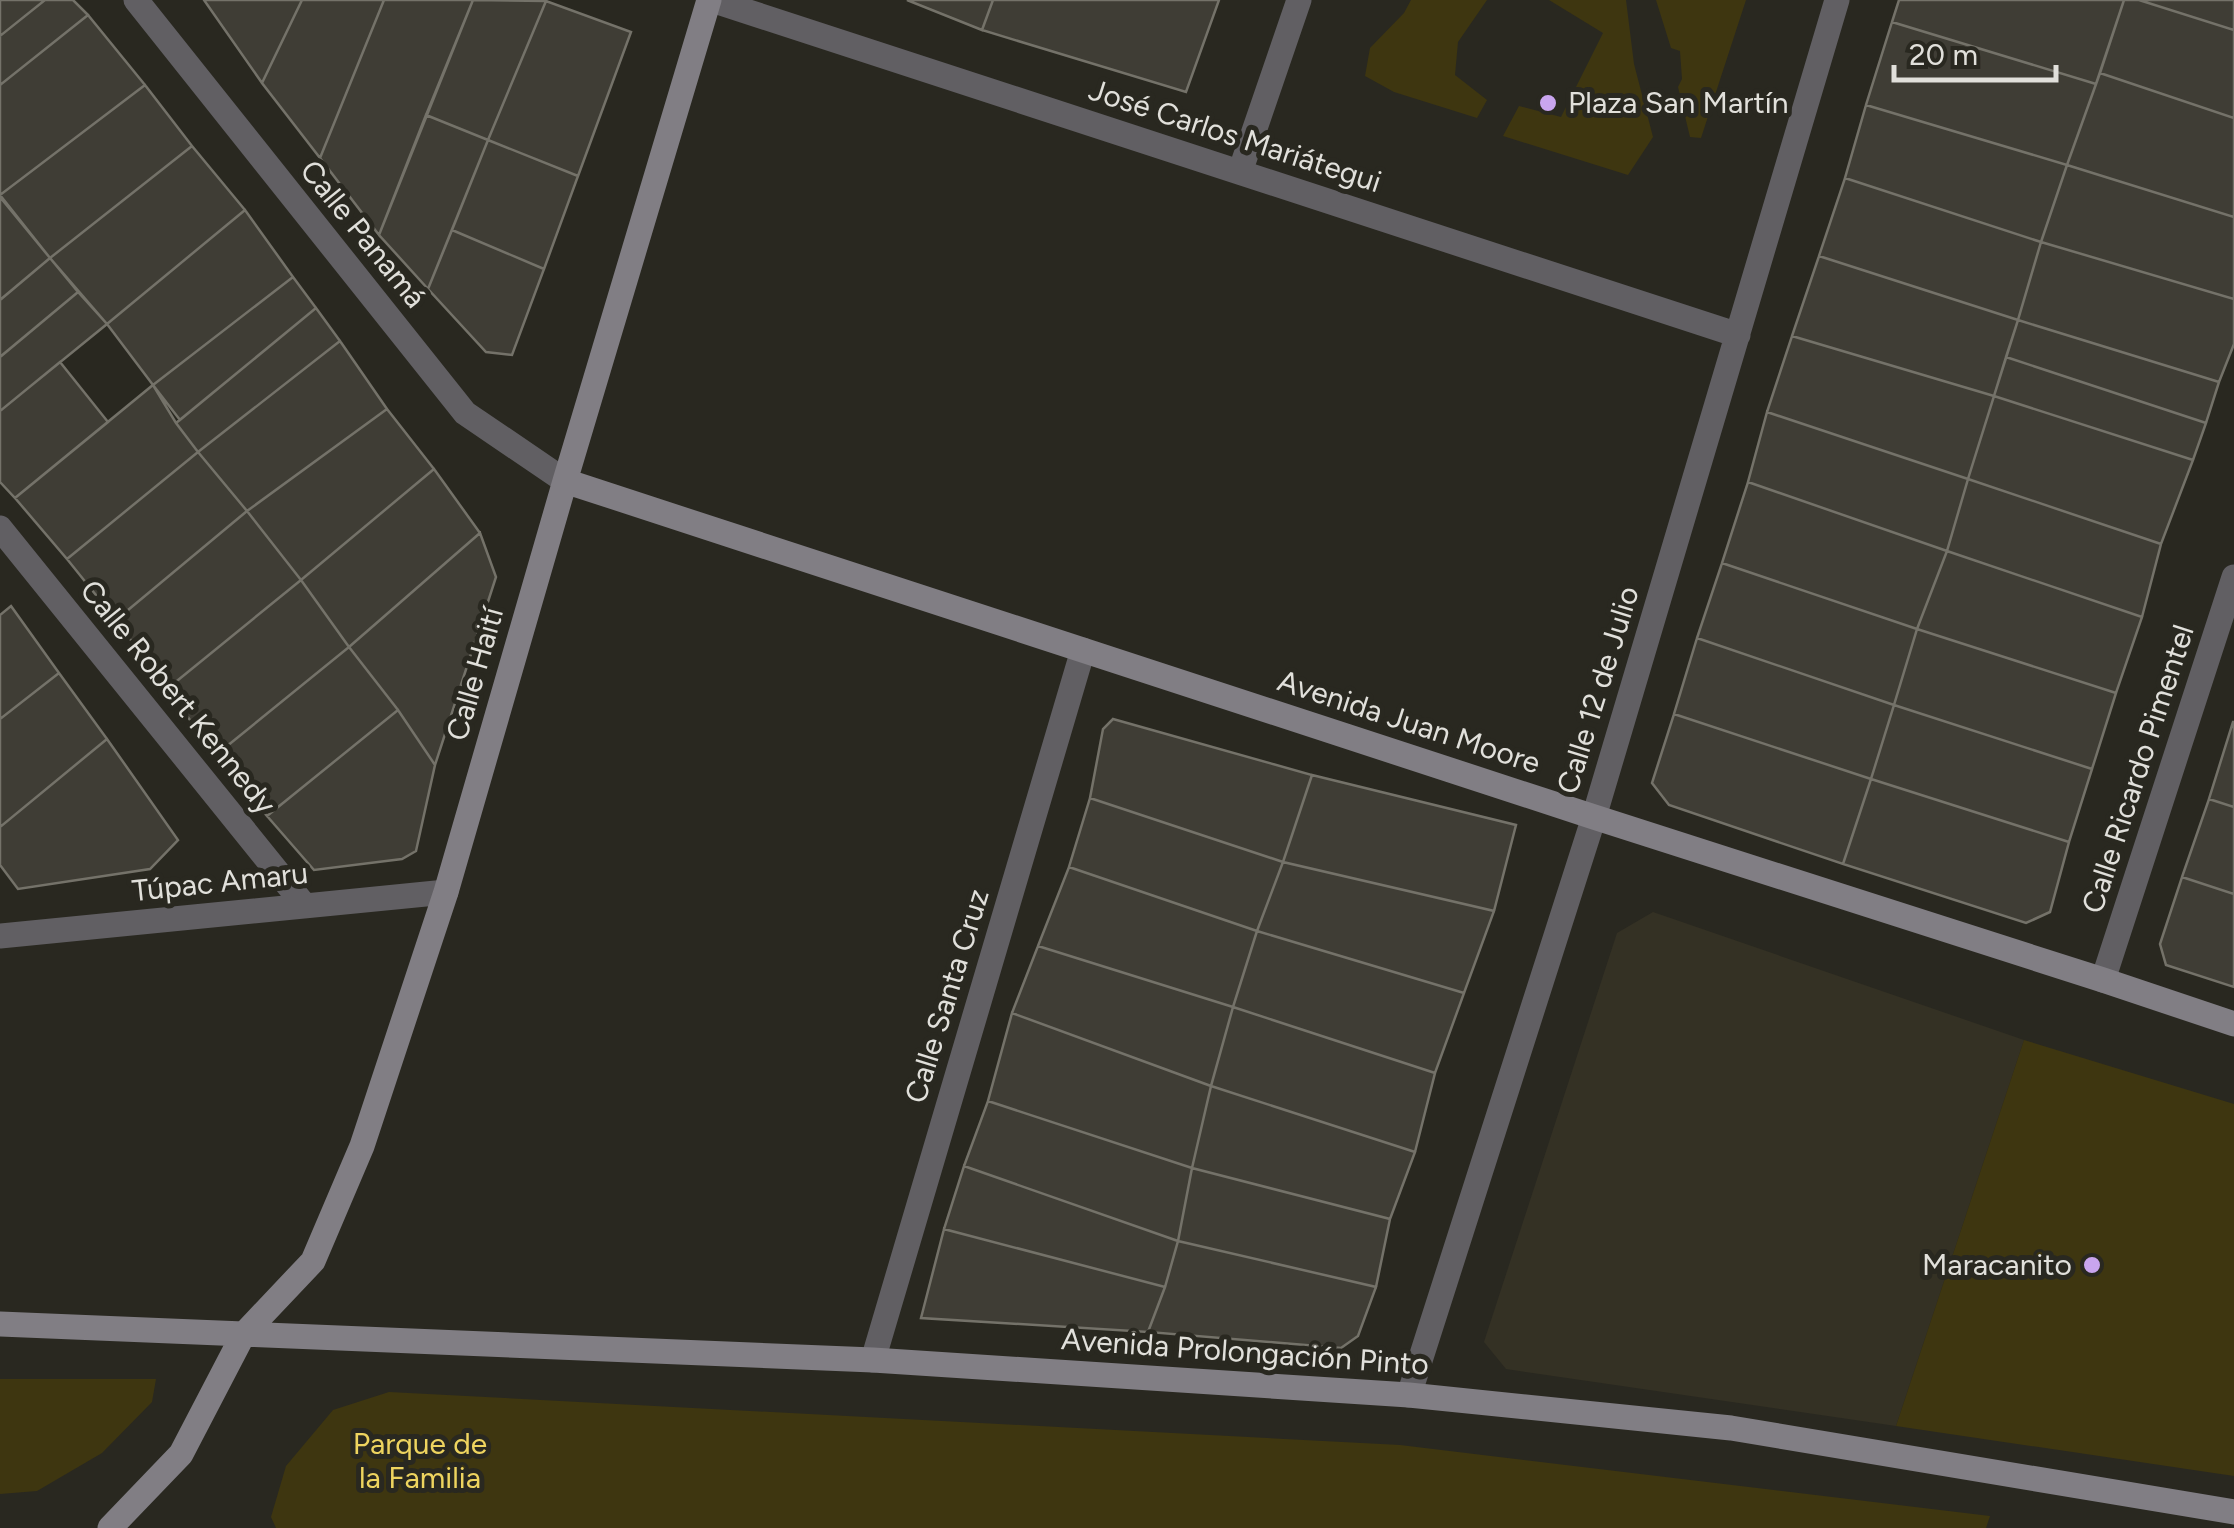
<svg xmlns="http://www.w3.org/2000/svg" width="2234" height="1528" viewBox="0 0 2234 1528" font-family="Figtree,sans-serif">
	<style>
		.built { fill: #343124 }
		.green { fill: #3e3610 }
		.building { fill: #3f3d35; stroke: #747269; stroke-width: 2.5 }
		.lines { fill: none; stroke-linecap: round; stroke-linejoin: round }
		.street { stroke: #615f63; stroke-width: 25 }
		.secondary { stroke: #817e84; stroke-width: 25 }
		.poi-dot { fill: #c9a5ee; stroke: #292820; stroke-width: 4 }
		.labels { text-anchor: middle; stroke-width: 10; stroke-linejoin: round; paint-order: stroke }
		.poi-label { font-size: 30px; fill: #e1e0db; stroke: #292820; text-anchor: start }
		.street-label { font-size: 30px; fill: #e1e0db; stroke: #292820 }
		.park-label { font-size: 30px; fill: #eed45f; stroke: #292820 }
	</style>
	<rect width="100%" height="100%" fill="#292820"/>
	<!-- built -->
	<path class="built" d="M1653,912L2024,1040L1896,1426L1506,1369L1484,1342L1617,933Z"/>
	<!-- green -->
	<path class="green" d="M1411,0H1487L1458,42L1455,75L1487,100L1477,118L1394,92L1365,76L1370,48L1404,13Z
		M1549,0H1626L1634,64L1653,137L1628,175L1503,136L1519,106L1561,117L1603,33Z
		M1656,0H1746L1701,138L1690,137L1678,87L1682,79L1680,51L1671,48Z
		M2024,1040L2234,1104V1476L1896,1426Z
		M0,1379H156L152,1402L102,1453L37,1491L0,1494Z
		M389,1392L1400,1445L1990,1516L1986,1528H276L271,1517L286,1466L333,1410Z"/>
	<!-- building -->
	<path class="building" d="M0,0H73L88,15L0,85Z
		M0,0H45L0,36Z
		M204,0H302L262,83Z
		M302,0H384L320,158L262,83Z
		M384,0H473L379,235L320,158Z
		M473,0L546,1L488,140L426,115Z
		M907,0H993L982,30Z
		M993,0H1219L1186,92L982,30Z
		M1899,0H2124L2096,84L1892,22Z
		M2124,0H2139L2234,30V118L2100,73Z
		M2139,0H2234V30Z
		M546,1L631,32L578,176L488,140Z
		M88,15L145,85L0,195V85Z
		M1892,22L2096,84L2067,165L1866,105Z
		M2100,73L2234,118V217L2067,165Z
		M145,85L192,146L50,258L0,195Z
		M1866,105L2067,165L2041,242L1845,178Z
		M426,115L488,140L428,289L379,235Z
		M488,140L578,176L544,269L452,230Z
		M192,146L245,210L107,324L50,258Z
		M2067,165L2234,217V299L2041,242Z
		M1845,178L2041,242L2018,320L1819,256Z
		M0,197L50,258L0,300Z
		M245,210L293,277L153,385L107,324Z
		M452,230L544,269L512,355L486,352L428,289Z
		M2041,242L2234,299V344L2219,382L2018,320Z
		M1819,256L2018,320L1994,396L1792,336Z
		M50,258L78,292L0,357V300Z
		M293,277L316,308L180,420L153,385Z
		M78,292L107,324L0,411V357Z
		M316,308L340,341L198,452L176,423Z
		M2018,320L2219,382L2206,423L2006,357Z
		M1792,336L1994,396L1968,479L1767,412Z
		M340,341L387,409L247,511L198,452Z
		M2006,357L2206,423L2193,460L1994,396Z
		M60,362L108,422L15,498L0,482V411Z
		M153,385L176,423L198,452L67,559L15,498Z
		M1994,396L2193,460L2161,544L1968,479Z
		M387,409L434,469L301,580L247,511Z
		M1767,412L1968,479L1947,551L1748,482Z
		M198,452L247,511L116,620L67,559Z
		M434,469L480,533L349,647L301,580Z
		M1968,479L2161,544L2142,617L1947,551Z
		M1748,482L1947,551L1917,629L1722,563Z
		M247,511L301,580L167,689L116,620Z
		M480,533L496,577L435,765L398,710L349,647Z
		M1947,551L2142,617L2116,693L1917,629Z
		M1722,563L1917,629L1894,705L1697,638Z
		M301,580L349,647L216,755L167,689Z
		M11,606L59,673L0,719V615Z
		M1917,629L2116,693L2092,769L1894,705Z
		M1697,638L1894,705L1871,779L1674,714Z
		M349,647L398,710L267,816L216,755Z
		M59,673L107,739L0,827V719Z
		M1894,705L2092,769L2069,842L1871,779Z
		M398,710L435,765L416,851L402,859L314,870L267,816Z
		M1674,714L1871,779L1843,864L1669,805L1652,783Z
		M1113,719L1312,775L1283,862L1090,798L1103,729Z
		M2233,722H2234V807L2209,799Z
		M107,739L178,840L150,869L18,889L0,865V827Z
		M1312,775L1516,825L1494,911L1283,862Z
		M1871,779L2069,842L2050,912L2026,923L1843,864Z
		M1090,798L1283,862L1257,931L1069,867Z
		M2209,799L2234,807V894L2182,877Z
		M1283,862L1494,911L1464,993L1257,931Z
		M1069,867L1257,931L1233,1007L1038,946Z
		M2182,877L2234,894V987L2166,965L2160,944Z
		M1257,931L1464,993L1435,1073L1233,1007Z
		M1038,946L1233,1007L1211,1086L1012,1013Z
		M1233,1007L1435,1073L1415,1152L1211,1086Z
		M1012,1013L1211,1086L1192,1168L988,1101Z
		M1211,1086L1415,1152L1390,1219L1192,1168Z
		M988,1101L1192,1168L1178,1241L964,1166Z
		M964,1166L1178,1241L1165,1287L944,1229Z
		M1192,1168L1390,1219L1376,1287L1178,1241Z
		M944,1229L1165,1287L1148,1332L921,1318Z
		M1178,1241L1376,1287L1358,1336L1341,1348L1148,1332L1165,1287Z"/>
	<g class="lines">
		<!-- street -->
		<path class="street" d="M136,0L465,413L565,481
			M712,0L1738,335
			M1240,172L1299,0
			M0,528L305,906
			M0,936L446,892
			M2103,980L2234,577
			M873,1360L1083,650
			M1409,1395L1594,817L1837,0"/>
		<!-- secondary -->
		<path class="secondary" d="M565,481L1594,817L2103,980L2234,1024
			M0,1324L873,1360L1409,1395L1731,1428L2234,1512
			M110,1528L181,1454L243,1335L313,1261L362,1146L446,892L565,481L709,0"/>
	</g>
	<!-- markers -->
	<g class="poi-dot">
		<circle cx="1548" cy="103" r="10"/>
		<circle cx="2092" cy="1265" r="10"/>
	</g>
	<g class="labels">
		<!-- poi labels -->
		<g class="poi-label">
			<text x="1568" y="113">Plaza San Martín</text>
			<text x="2072" y="1275" text-anchor="end">Maracanito</text>
		</g>
		<!-- street labels -->
		<g class="street-label">
			<text transform="translate(1235 136) rotate(18)" y="10">José Carlos Mariátegui</text>
			<text transform="translate(363 234) rotate(51)" y="10">Calle Panamá</text>
			<text transform="translate(475 674) rotate(-74)" y="10">Calle Haití</text>
			<text transform="translate(1598 690) rotate(-73)" y="10">Calle 12 de Julio</text>
			<text transform="translate(178 697) rotate(51)" y="10">Calle Robert Kennedy</text>
			<text transform="translate(1409 722) rotate(18)" y="10">Avenida Juan Moore</text>
			<text transform="translate(2138 769) rotate(-72)" y="10">Calle Ricardo Pimentel</text>
			<text transform="translate(220 882) rotate(-6)" y="10">Túpac Amaru</text>
			<text transform="translate(947 996) rotate(-73)" y="10">Calle Santa Cruz</text>
			<text transform="translate(1245 1352) rotate(4)" y="10">Avenida Prolongación Pinto</text>
		</g>
		<!-- park labels -->
		<g class="park-label">
			<text x="420" y="1454">Parque de<tspan x="420" dy="34">la Familia</tspan></text>
		</g>
	</g>
	<!-- scale -->
	<path d="M1894 65v15h162v-15" fill="none" stroke="#e1e0db" stroke-width="5"/>
	<text x="1909" y="65" font-size="30" fill="#e1e0db" stroke="#292820" stroke-width="8" paint-order="stroke">20 m</text>
</svg>
